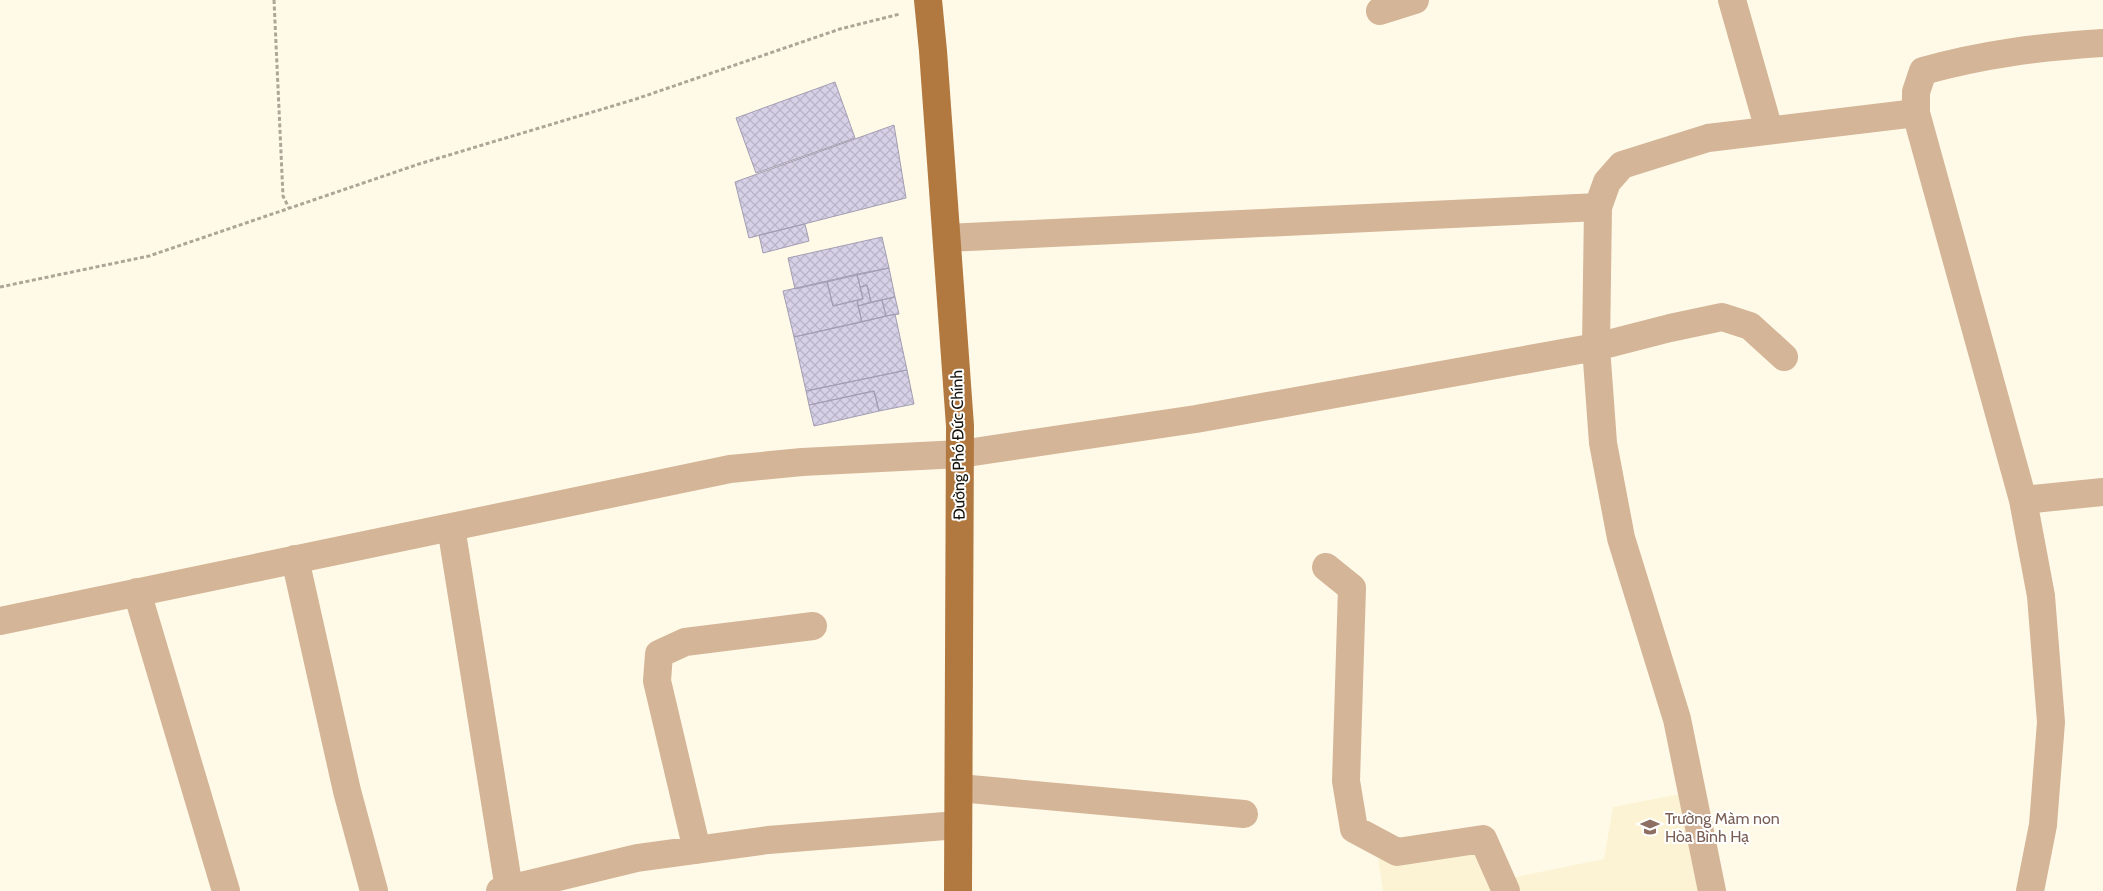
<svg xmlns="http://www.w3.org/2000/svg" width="2103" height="891" font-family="Cabin,sans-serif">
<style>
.built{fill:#fcf3d4}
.building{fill:url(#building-cross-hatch);stroke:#a29db2}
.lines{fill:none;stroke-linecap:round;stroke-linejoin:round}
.path{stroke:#aba798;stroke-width:3;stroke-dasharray:4 2.5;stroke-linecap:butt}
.minor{stroke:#d4b598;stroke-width:28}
.major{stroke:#b17940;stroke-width:28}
.labels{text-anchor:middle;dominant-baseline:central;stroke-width:4;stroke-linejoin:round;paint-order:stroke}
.street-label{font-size:16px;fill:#15130b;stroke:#fff}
.education-label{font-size:16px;fill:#785e54;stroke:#fff;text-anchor:start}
</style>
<defs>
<pattern id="building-cross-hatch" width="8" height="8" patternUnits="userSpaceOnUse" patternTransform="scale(1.25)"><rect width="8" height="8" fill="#d7d1e8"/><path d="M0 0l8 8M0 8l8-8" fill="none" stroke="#b8b3c6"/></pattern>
</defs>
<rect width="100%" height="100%" fill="#fffae7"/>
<path class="built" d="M1685 793 1702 891H1383L1378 859 1477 848 1491 882 1604 859 1613 807Z"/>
<path class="building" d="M835 82 855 138 756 173 736 118Z
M894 125 906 198 749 238 735 182Z
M805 224 809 241 763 253 759 235Z
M882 237 889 268 795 289 788 258Z
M889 268 895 297 871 302 867 285 860 287 857 274Z
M857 274 863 299 833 306 827 281Z
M827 281 833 306 857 300 862 322 794 337 783 291Z
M867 285 871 302 858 306 857 300 863 299 860 287Z
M895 297 899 314 886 316 882 300Z
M882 300 886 316 862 322 858 306Z
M895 314 907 370 806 391 794 337Z
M907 370 914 404 879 411 874 391 809 405 806 391Z
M874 391 879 411 814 426 809 405Z"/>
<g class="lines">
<path class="path" d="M274 0 283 196 289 208
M0 287 149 256 419 164 636 99 840 29 900 14"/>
<path class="minor" d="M1732 0 1769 130
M1380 11 1415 0
M947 238 1598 207
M2023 500 2103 492
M451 527 509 889
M295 559 347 791 374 891
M1326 567 1352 588 1346 781 1354 829 1397 852 1483 839 1506 891
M137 592 226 891
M0 621 730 469 802 462 960 454 1196 419 1596 347 1670 328 1722 317 1750 326 1784 357
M959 788 1244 814
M697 850 657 681 659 654 685 642 813 626
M500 891 637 858 768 840 958 825
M1712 891 1677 719 1621 538 1603 443 1596 347 1598 207 1607 182 1622 165 1708 138 1916 113
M2030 891 2043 825 2051 722 2041 596 2023 500 1916 113V92L1923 71C1984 54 2040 47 2103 43"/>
<path class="major" d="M928 0 933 51 960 426 958 891"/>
</g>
<defs>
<g id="school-bare" transform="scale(1.5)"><path d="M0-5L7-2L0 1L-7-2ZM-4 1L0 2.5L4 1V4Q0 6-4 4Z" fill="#8d6e63" stroke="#fff" stroke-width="2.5" paint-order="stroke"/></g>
</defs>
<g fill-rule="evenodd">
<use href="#school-bare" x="1650" y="827"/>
</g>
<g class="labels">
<g class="street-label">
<text transform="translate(958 445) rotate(-91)">Đường Phó Đức Chính</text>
</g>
<g class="education-label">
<text x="1665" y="818">Trường Màm non<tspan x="1665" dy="18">Hòa Bình Hạ</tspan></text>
</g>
</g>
</svg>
